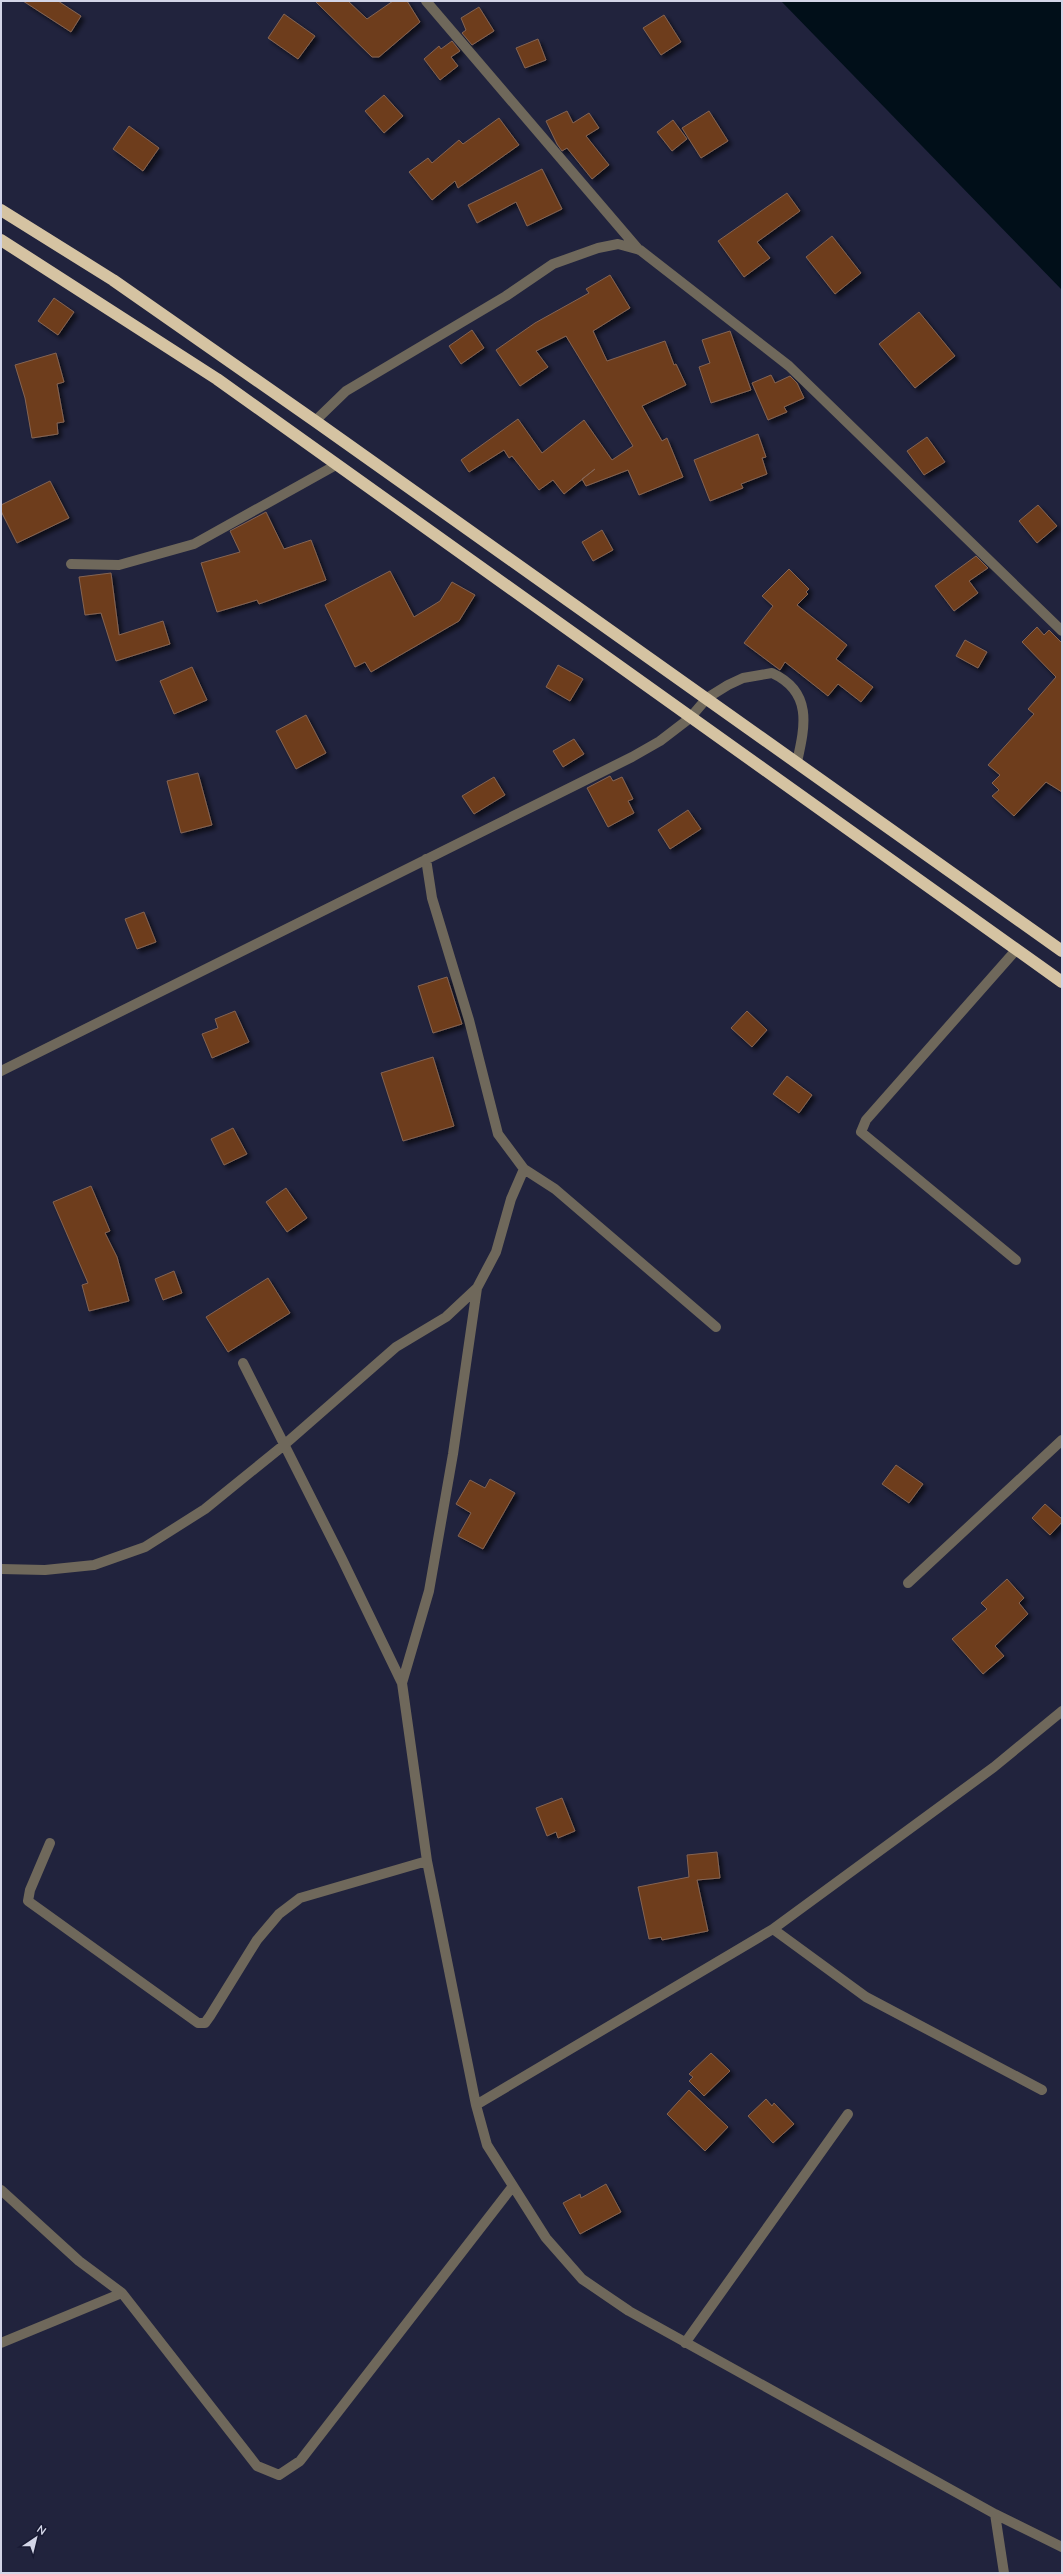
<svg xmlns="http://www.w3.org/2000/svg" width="1063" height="2574" font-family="'Nunito Sans',sans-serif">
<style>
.water{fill:#010f19}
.building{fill:#6e3c1b;stroke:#846453;filter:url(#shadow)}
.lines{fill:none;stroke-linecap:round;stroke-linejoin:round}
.minor{stroke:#6f685b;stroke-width:10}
.highway{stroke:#d5c3a2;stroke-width:12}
</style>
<defs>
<filter id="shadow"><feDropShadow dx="3.5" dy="3.5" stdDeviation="2" flood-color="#0009"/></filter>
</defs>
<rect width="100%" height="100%" fill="#21233d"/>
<path class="water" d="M781 1H1062V290Z"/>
<path class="building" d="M23 1H58L81 16 71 32Z
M315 1H348L367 19 393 1H407L420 22 379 57H372Z
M479 7 494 31 472 45 462 33 466 30 461 18Z
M284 14 315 36 298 59 268 38Z
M664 15 681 42 661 55 643 28Z
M538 39 546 60 525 68 516 48Z
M452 41 460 51 451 57 458 66 440 80 424 59 439 46 441 49Z
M384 95 403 116 384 133 365 111Z
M567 111 573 123 589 113 599 128 586 136 609 165 592 179 567 148 562 151 557 144 546 121Z
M709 111 728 141 701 158 682 128Z
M499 118 519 145 458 188 455 181 432 200 409 172 428 158 432 163 459 140 463 144Z
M673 120 687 139 672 151 657 132Z
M129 126 159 148 143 171 113 149Z
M542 169 562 209 527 226 516 202 477 223 468 205Z
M787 193 800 211 757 242 770 258 744 277 718 241Z
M832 236 861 273 835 294 806 257Z
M610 275 630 308 593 331 607 361 665 341 674 365 676 364 686 385 642 406 662 441 667 438 683 477 639 495 628 470 586 486 582 479 595 469 564 494 553 480 539 490 512 456 509 458 504 450 469 472 461 460 518 419 542 453 584 420 612 460 633 446 566 336 536 351 548 367 520 386 496 350 535 323 589 293 586 289Z
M54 298 74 312 58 335 38 321Z
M919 312 955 356 915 388 879 344Z
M472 330 484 348 461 364 449 346Z
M730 331 751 390 711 403 699 367 710 363 702 340Z
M56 353 64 382 57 384 64 422 57 423 58 434 32 438 25 398 15 365Z
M771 375 775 383 790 376 797 383 804 398 784 407 787 412 768 420 752 383Z
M758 434 766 457 762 458 767 474 741 484 743 488 710 501 694 460Z
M927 437 945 462 924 475 907 451Z
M50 481 69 518 17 543 1 511V505Z
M1038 505 1057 526 1037 543 1019 521Z
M266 512 284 549 311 540 326 580 259 604 257 600 217 612 201 563 240 552 230 531Z
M602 530 613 550 593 561 582 542Z
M976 556 988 568 969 581 978 593 954 611 935 586Z
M789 569 809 589 806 592 808 594 797 605 847 645 836 659 873 687 861 702 838 684 828 696 785 662 780 670 744 643 773 606 762 596Z
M390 571 414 617 440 601 452 582 475 595 459 621 371 672 365 662 355 667 325 605Z
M111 573 119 635 163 621 170 644 116 661 101 613 85 615 79 577Z
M1037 627 1044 635 1049 630 1062 643V792L1046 782 1014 816 992 796 999 790 992 783 1000 775 988 765 1034 714 1028 709 1056 677 1022 642Z
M965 640 987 652 978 668 956 656Z
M558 665 583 679 570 701 546 687Z
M192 667 207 700 174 714 160 681Z
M306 715 326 753 296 769 276 731Z
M574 739 584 754 563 767 553 751Z
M198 773 212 825 181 833 167 781Z
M610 776 613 781 622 777 633 799 628 801 634 813 608 827 587 788Z
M494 777 505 795 474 814 462 796Z
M688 810 701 829 670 849 658 830Z
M144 912 156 942 137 949 125 919Z
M447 977 462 1024 433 1033 418 986Z
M235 1011 249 1042 212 1058 202 1034 218 1028 215 1019Z
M747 1011 767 1030 752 1047 731 1028Z
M433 1057 454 1126 403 1141 381 1073Z
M787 1076 812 1095 799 1113 773 1094Z
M233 1128 247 1154 224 1165 211 1139Z
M91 1186 110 1231 105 1233 117 1257 129 1301 89 1311 82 1285 88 1283 53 1202Z
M286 1188 307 1218 287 1232 266 1202Z
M174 1271 182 1293 163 1300 155 1279Z
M268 1278 290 1313 228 1352 206 1317Z
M896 1465 923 1484 909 1503 882 1484Z
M490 1479 515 1493 483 1549 458 1536 471 1513 456 1504 470 1480 485 1488Z
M1045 1504 1062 1519V1522L1050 1535 1032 1518Z
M1007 1579 1024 1598 1019 1603 1028 1614 995 1646 1004 1656 983 1674 952 1639 987 1609 981 1603Z
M562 1798 575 1831 558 1838 556 1832 547 1836 536 1808Z
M717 1852 720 1878 697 1880 708 1931 662 1940 661 1937 649 1939 638 1887 689 1877 687 1855Z
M711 2053 730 2071 704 2096 689 2081 693 2077 689 2074Z
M689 2090 728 2127 705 2151 667 2114Z
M766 2099 772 2106 774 2103 794 2124 773 2143 748 2116Z
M606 2184 621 2212 580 2234 563 2203 580 2194 581 2198Z"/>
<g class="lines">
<path class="minor" d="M426 1 639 250
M315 421 346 391 506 296 553 264 598 248 618 244 640 250 789 366 1062 631
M71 564 119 565 194 544 336 465
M426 859 432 898 469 1020 498 1134 524 1169 555 1189 716 1327
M1016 950 866 1120 861 1132 1016 1260
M1 1071 632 757 660 741 690 718 707 698 728 685 743 678 772 673C813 692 805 726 797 762
M243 1363 342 1559 402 1683 427 1861 476 2105 487 2145 546 2238 582 2279 629 2311 995 2514 1004 2573
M1 1569 45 1570 94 1565 145 1547 205 1509 284 1445 396 1347 446 1317 477 1288 496 1252 511 1199 524 1169
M908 1583 1062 1440
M402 1683 429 1591 453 1454 477 1288
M50 1843 30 1890 28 1901 198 2023H205L210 2016 257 1940 279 1914 300 1898 427 1861
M773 1929 866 1997 1042 2090
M476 2105 773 1929 994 1767 1062 1711
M1 2190 79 2261 122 2293
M1 2343 122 2293 257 2466 279 2475 300 2461 513 2186
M685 2343 848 2114
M995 2514 1062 2547"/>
<path class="highway" d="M1 210 113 280 315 421 1062 951
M1 240 217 379 1062 982"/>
</g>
<rect width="1063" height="2574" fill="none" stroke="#d3d5e7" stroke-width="4"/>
<g transform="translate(36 2538) rotate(35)" stroke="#181a33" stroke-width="3" paint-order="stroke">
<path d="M0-3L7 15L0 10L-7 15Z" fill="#d3d5e7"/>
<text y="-6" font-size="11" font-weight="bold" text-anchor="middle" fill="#d3d5e7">N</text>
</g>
</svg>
